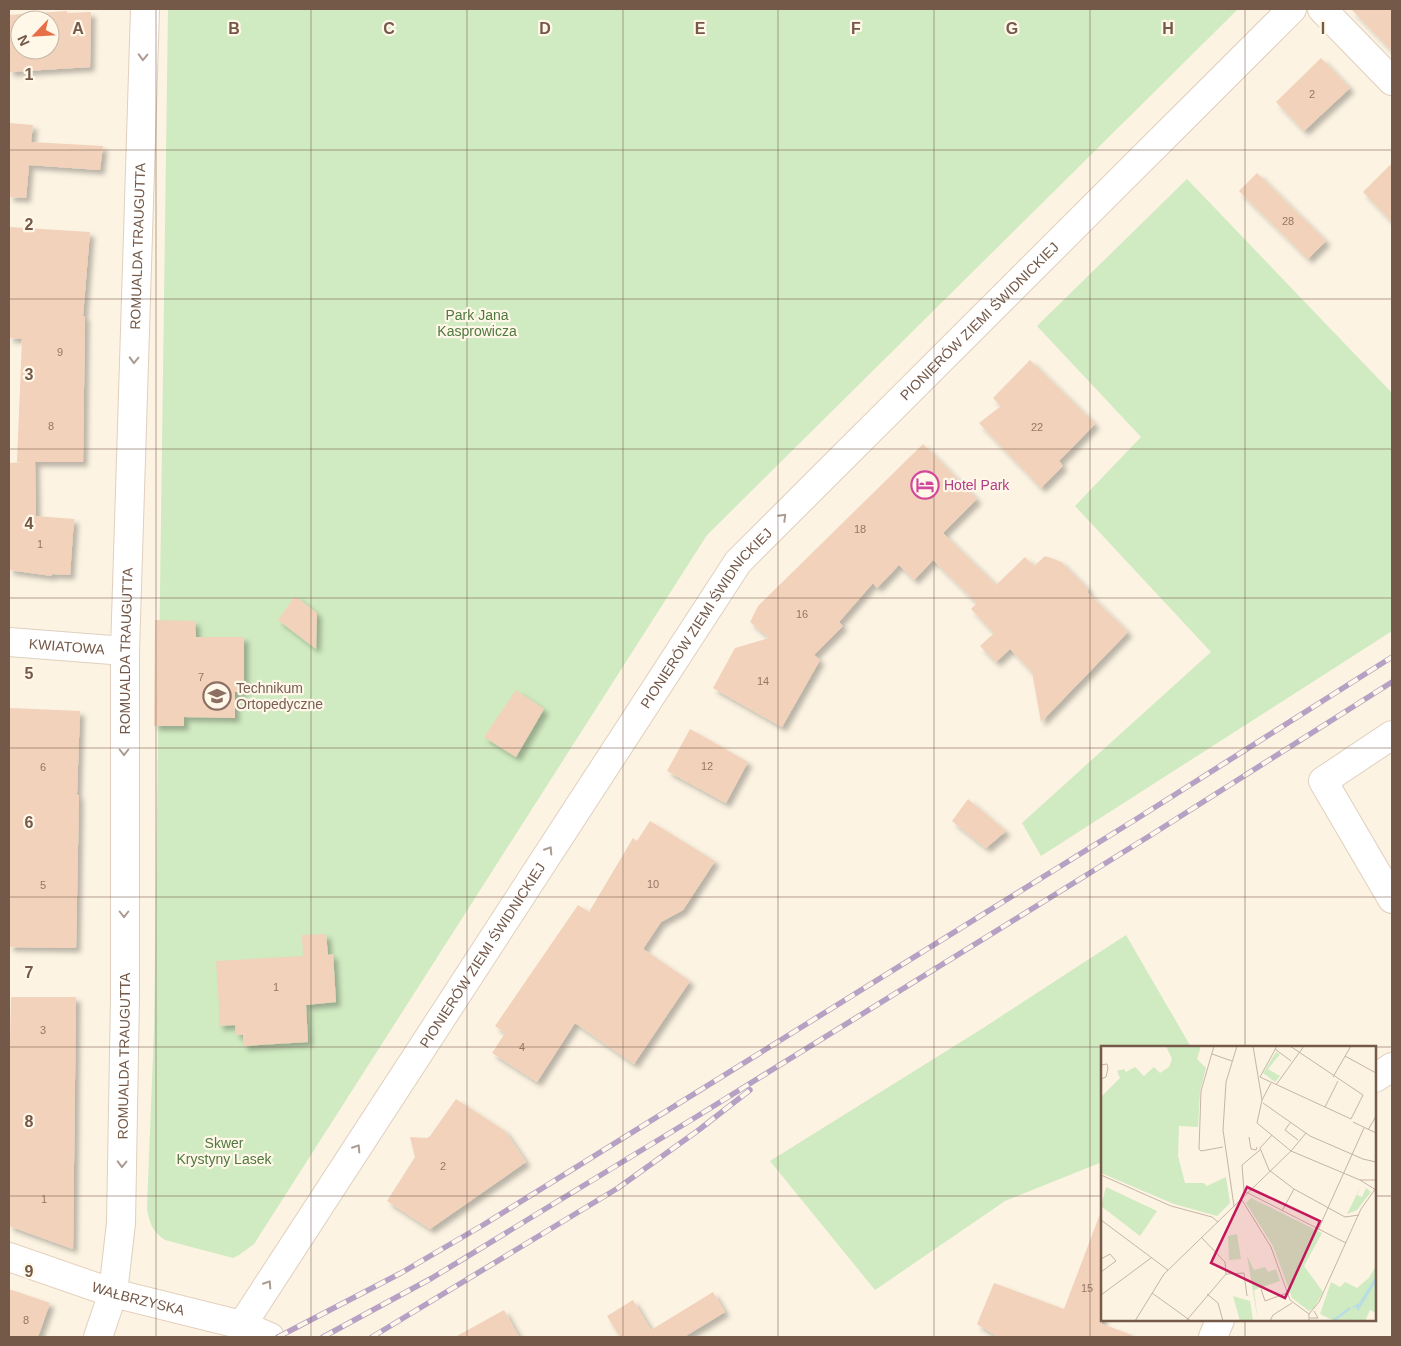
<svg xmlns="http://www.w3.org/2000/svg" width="1401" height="1346" font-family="Arial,sans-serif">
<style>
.green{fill:#d0eac1}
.building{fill:#f2d2ba;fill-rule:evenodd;filter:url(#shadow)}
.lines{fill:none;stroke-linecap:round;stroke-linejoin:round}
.street-casing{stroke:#e0cfbe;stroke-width:30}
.secondary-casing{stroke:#e5d1bc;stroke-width:30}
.street{stroke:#fff;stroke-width:28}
.secondary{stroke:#fff;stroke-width:28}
.rail-casing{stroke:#b6a1c5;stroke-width:5.5}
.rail{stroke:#fff7e8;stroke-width:4;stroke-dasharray:11;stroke-linecap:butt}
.oneway{stroke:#ac9b92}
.grid{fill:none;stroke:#745949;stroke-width:1;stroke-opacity:0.55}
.labels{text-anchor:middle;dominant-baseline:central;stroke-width:4.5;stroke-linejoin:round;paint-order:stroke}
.number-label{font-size:11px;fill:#947765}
.street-label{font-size:14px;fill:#745949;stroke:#fff7e8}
.park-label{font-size:14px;fill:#507941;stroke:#fff7e8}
.hotel-label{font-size:14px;fill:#b23c85;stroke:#fff7e8;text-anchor:start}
.education-label{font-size:14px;fill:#785e54;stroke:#fff7e8;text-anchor:start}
.inset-river{fill:none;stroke:#b7dde5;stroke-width:2.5}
.inset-road{fill:none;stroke:#c6b5a5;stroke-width:1}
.view{fill:#c2185b;fill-opacity:0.15;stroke:#c2185b;stroke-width:2.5}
.inset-edge{fill:none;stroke:#745949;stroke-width:2.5}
.grid-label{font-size:16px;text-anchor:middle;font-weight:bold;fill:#745949;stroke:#fff7e8;stroke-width:4.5;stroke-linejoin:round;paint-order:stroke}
</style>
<defs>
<filter id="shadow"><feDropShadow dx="4.5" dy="4.5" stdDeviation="2.5" flood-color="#0004"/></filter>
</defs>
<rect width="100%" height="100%" fill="#fcf3e2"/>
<path class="green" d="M168 9H1238L707 535 254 1244 239 1255 233 1258 165 1240C153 1232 149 1223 147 1208L154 1030Z
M1187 179 1392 393V631L1041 856 1022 823 1211 652 1075 506 1141 437 1037 326Z
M1126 935 1191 1047H1102V1162L1005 1201 875 1290 770 1161 980 1030Z"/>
<path class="building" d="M1351 9H1392V51Z
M67 11V13L91 12 90 67 9 72V15ZM20 20H50V50H20Z
M1321 58 1350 88 1304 131 1276 102Z
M9 123 33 125 31 142 103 146 100 170 29 165 26 198 9 197Z
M1392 163V222L1363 192Z
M1257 173 1326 241 1308 259 1239 191Z
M9 227 90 232 83 316H85L83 462H35L36 516 74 519 70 575 52 574V576L9 570V463L26 462H17L22 339 9 338Z
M1030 360 1095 424 1059 461 1063 466 1041 488 979 423 1001 406 993 398Z
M923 444 977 499 943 533 996 585 1025 557 1034 566 1045 556 1054 559 1061 562 1088 589V593L1128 632 1041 722 1032 672 1010 649 996 662 980 646 994 633 971 609 977 603 933 560 914 580 899 565 877 588 873 583 839 622 843 626 814 655 820 660 782 727 713 688 735 648 769 638 750 622 758 606Z
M295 596 317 613 316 649 278 620Z
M155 620 195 621 196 637H244V692H235V718L184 717V726H154Z
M516 690 544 709 516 757 484 737Z
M9 708 80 711 77 794 79 796 76 948 9 947Z
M690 729 748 762 726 803 667 771Z
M968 799 1006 831 986 848 952 821Z
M650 821 715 861 683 910 661 922 643 949 690 981 634 1064 575 1023 537 1082 492 1053 505 1033 495 1026 578 905 589 912 633 838 637 841Z
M326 934 328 955 333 954 336 1002 306 1005 308 1042 243 1046V1035H236L235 1025 219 1026V1004L216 961 303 956 302 935Z
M11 997H76L73 1249 9 1226V1091Z
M456 1099 505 1131 526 1162 430 1229 387 1201 415 1157 410 1137 427 1138 430 1136Z
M1100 1214H1102V1324L1132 1335V1337H998L977 1324 994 1283 1064 1309Z
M9 1289 50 1303 38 1337H9Z
M713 1292 725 1312 684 1337H620L607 1316 633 1300 651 1330Z
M504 1310 519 1337H455Z"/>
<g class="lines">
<g class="street-casing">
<g id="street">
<path d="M1322 9 1392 81"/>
<path id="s1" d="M9 642 125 651"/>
<path d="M1392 735 1323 781 1392 899"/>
<path d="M1375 1078 1392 1067"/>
<path id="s2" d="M242 1325 738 562 1292 9"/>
<path id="s3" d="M98 1337 113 1293 121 1223 125 997V651L145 9"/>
<path d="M1213 1337 1220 1320"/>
</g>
</g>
<g class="secondary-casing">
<g id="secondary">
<path id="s4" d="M9 1257 113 1293 242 1325 270 1337"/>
</g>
</g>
<use href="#street" class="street"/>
<use href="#secondary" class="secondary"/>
<g class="rail-casing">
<path id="rail" d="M278 1337 401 1273 483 1225 1138 818 1392 657
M323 1337 432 1278 696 1117 1151 835 1392 682
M372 1337 618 1188 700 1129 750 1090"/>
</g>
<use href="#rail" class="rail"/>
</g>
<defs><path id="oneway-chevron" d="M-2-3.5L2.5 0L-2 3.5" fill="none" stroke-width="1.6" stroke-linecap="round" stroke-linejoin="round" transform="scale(1.25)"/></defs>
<g class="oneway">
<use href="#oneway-chevron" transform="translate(143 57) rotate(92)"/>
<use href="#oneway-chevron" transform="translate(134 360) rotate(92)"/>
<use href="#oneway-chevron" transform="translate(783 517) rotate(-45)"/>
<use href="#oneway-chevron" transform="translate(124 752) rotate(90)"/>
<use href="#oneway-chevron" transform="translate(549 850) rotate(-57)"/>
<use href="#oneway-chevron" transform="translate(124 914) rotate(90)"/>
<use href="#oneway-chevron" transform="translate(357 1148) rotate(-57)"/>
<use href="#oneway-chevron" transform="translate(122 1164) rotate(91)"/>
<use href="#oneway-chevron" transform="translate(268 1284) rotate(-57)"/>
</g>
<path class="grid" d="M156 9V1337M311 9V1337M467 9V1337M623 9V1337M778 9V1337M934 9V1337M1090 9V1337M1245 9V1047M9 150H1392M9 299H1392M9 449H1392M9 598H1392M9 748H1392M9 897H1392M9 1047H1392M9 1196H1102M1375 1196H1392M1245 1320V1337"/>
<defs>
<g id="hotel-ring" transform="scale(1.4375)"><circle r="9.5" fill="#fff7e8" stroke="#d1479c" stroke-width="1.5"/><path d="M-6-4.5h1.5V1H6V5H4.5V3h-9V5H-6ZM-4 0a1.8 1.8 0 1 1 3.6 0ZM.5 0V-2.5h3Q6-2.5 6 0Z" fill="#d1479c"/></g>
<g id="school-ring" transform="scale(1.4375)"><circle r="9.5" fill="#fff7e8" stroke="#8d6e63" stroke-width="1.5"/><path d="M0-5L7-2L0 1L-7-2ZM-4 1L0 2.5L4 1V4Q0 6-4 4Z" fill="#8d6e63"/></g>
</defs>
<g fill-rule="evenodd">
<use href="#hotel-ring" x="925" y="485"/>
<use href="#school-ring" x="217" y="696"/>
</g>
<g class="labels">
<g class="number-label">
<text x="1312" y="94">2</text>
<text x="1288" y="221">28</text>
<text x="60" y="352">9</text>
<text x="51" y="426">8</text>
<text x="1037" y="427">22</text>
<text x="860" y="529">18</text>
<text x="40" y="544">1</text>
<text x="802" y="614">16</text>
<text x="201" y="677">7</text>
<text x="763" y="681">14</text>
<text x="707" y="766">12</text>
<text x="43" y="767">6</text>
<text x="653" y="884">10</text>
<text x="43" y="885">5</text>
<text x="276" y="987">1</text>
<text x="43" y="1030">3</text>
<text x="522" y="1047">4</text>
<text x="443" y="1166">2</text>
<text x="44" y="1199">1</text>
<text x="1087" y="1288">15</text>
<text x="26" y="1320">8</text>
</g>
<g class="street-label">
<text stroke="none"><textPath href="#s3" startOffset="1094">ROMUALDA TRAUGUTTA</textPath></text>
<text stroke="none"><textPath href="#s2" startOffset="1251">PIONIERÓW ZIEMI ŚWIDNICKIEJ</textPath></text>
<text stroke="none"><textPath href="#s2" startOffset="846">PIONIERÓW ZIEMI ŚWIDNICKIEJ</textPath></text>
<text stroke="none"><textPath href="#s1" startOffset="58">KWIATOWA</textPath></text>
<text stroke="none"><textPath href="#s3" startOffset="689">ROMUALDA TRAUGUTTA</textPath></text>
<text stroke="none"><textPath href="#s2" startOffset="441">PIONIERÓW ZIEMI ŚWIDNICKIEJ</textPath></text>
<text stroke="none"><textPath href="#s3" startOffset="284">ROMUALDA TRAUGUTTA</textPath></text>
<text stroke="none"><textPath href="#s4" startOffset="136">WAŁBRZYSKA</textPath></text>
</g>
<g class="park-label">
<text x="477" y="315">Park Jana<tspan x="477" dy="16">Kasprowicza</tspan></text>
<text x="224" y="1143">Skwer<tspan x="224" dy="16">Krystyny Lasek</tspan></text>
</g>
<g class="hotel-label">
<text x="944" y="485">Hotel Park</text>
</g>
<g class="education-label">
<text x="236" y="688">Technikum<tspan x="236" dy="16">Ortopedyczne</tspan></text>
</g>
</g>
<g transform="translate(1101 1046)">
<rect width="275" height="275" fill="#fcf3e2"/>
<path d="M65 0H100L96 13 105 22 99 45 97 81 78 80 77 110 84 137H103L106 140 125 131 129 157 116 170 73 158 0 127V51L19 32 16 25 23 23 25 26 34 21 43 30 53 21 59 27 68 21 71 13ZM175 6 179 8 167 23 179 30 174 36 162 27ZM260 140 256 149 261 151 265 142 270 146 256 164 246 168ZM5 141 56 165 39 190 0 160ZM150 152 221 187 203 220 222 246 213 262 208 265 191 252 172 200 145 157ZM136 188 140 213 128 214 127 190ZM146 210 153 224 164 221 167 226 175 223 179 235 153 244 157 275ZM275 220V267L269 264 264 275H233L219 268 230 236 239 241 244 236 256 242 268 232ZM132 250 149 255 152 275H139Z" fill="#d0eac1"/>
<path d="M275 230V236L257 265 255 261 249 262 258 257Z" fill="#b7dde5"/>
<path class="inset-river" d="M232 275 249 262"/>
<path class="inset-road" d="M113 0 100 45 98 103 100 105 122 101M152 0 161 54 156 77 190 105 205 87M174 3 190 15M111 8 131 15M244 10 275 27M0 19 6 18 7 22 5 31 0 33M159 31 250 73 262 49 189 0M159 31 176 0M232 31 250 0M175 39 203 0M161 54 170 37M162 57 209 90 262 113 275 116M224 61 237 35M252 76 275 87M189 77 184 84 197 94M267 84 275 70M171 89 159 102 168 124 193 143 244 171 258 169M148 91 150 103 155 104 156 101M159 104 141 119 143 145 245 197M0 129 70 160 111 171 117 176M259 134 275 144M141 154 170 201 189 254 208 268M133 160 122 84 125 36 136 0M181 165 193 143M0 174 67 224M217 184 263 82M0 213 9 208 15 215 0 226M125 228 143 227 146 250M160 243 164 255 186 247M51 247 90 275M106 248 117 257 122 275M0 249 50 212M209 272H217L213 265M34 275 63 228 190 105 259 134H275M85 275 125 228 124 216 101 192M169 275 172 269 191 257M208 275V268L218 256 260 163 275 142"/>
<path class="view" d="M146 141 219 175 184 252 110 217Z"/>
<rect width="275" height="275" class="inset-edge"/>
</g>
<g class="grid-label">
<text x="78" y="34">A</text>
<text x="234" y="34">B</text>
<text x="389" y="34">C</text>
<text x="545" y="34">D</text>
<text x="700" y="34">E</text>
<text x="856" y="34">F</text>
<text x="1012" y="34">G</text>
<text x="1168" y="34">H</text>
<text x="1323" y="34">I</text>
<text x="29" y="80">1</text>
<text x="29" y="230">2</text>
<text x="29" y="380">3</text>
<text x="29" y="529">4</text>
<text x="29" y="679">5</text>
<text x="29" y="828">6</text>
<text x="29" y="978">7</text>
<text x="29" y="1127">8</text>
<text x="29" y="1277">9</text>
</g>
<rect width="1401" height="1346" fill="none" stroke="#745949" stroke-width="20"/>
<g transform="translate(35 35) rotate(245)"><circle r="24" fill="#fff7e8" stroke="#c7b8a8"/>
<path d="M0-4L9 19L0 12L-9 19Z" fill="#e76f47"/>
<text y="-8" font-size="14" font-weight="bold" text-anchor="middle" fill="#745949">N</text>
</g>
</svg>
